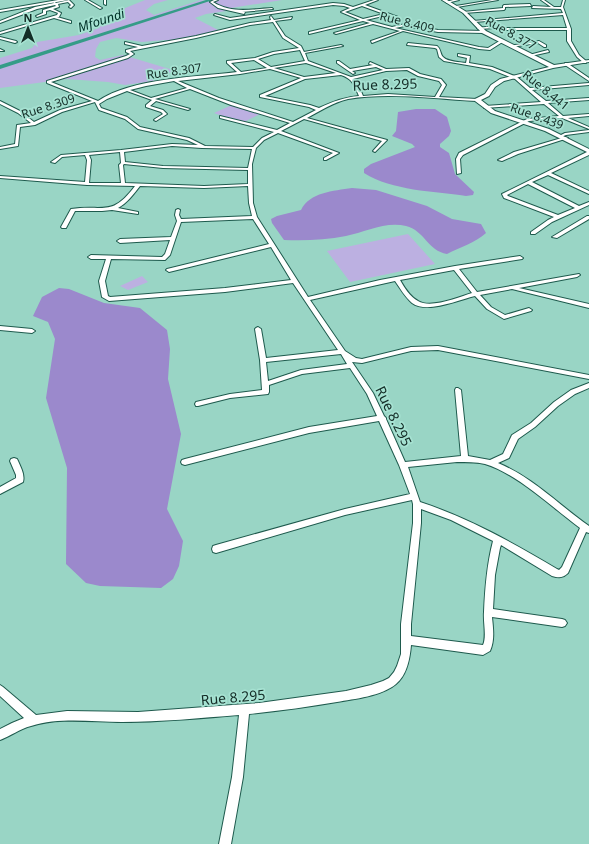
<svg xmlns="http://www.w3.org/2000/svg" width="589" height="844" font-family="'Noto Sans',sans-serif">
<style>
.green{fill:#bcb0e1}
.forest{fill:#9b89cc}
.lines{fill:none;stroke-linecap:round;stroke-linejoin:round}
.stream{stroke:#359c87;stroke-width:1}
.river{fill:#359c87;fill-rule:evenodd}
.street-casing{stroke:#1e5a4d;stroke-width:2}
.secondary-casing{stroke:#1e5a4d;stroke-width:2}
.highway-casing{stroke:#1e5a4d;stroke-width:2}
.street{fill:#fff;fill-rule:evenodd}
.secondary{fill:#fff;fill-rule:evenodd}
.highway{fill:#fff;fill-rule:evenodd}
.labels{text-anchor:middle;dominant-baseline:central;stroke-width:3.5;stroke-linejoin:round;paint-order:stroke}
.far-street-label{font-size:12px;fill:#142d27;stroke:#a6e2d2}
.far-water-label{font-size:13px;font-style:italic;fill:#013128;stroke:#a6e2d2}
.street-label{font-size:14px;fill:#142d27;stroke:#a6e2d2}
</style>
<rect width="100%" height="100%" fill="#99d5c5"/>
<path class="green" d="M145 0H168L154 4 146 10 154 15 201 0 211 2 219 0H282L231 8 233 10 206 14 195 18 218 30 181 42 165 40 142 42 116 38 100 42 96 49 95 57 100 60 123 55 173 70 172 72 160 76 153 81 125 85 108 82 67 79 0 88V58L32 48 37 42 79 35 99 28 108 15Z
M232 105 260 114 242 123 214 113Z
M408 234 435 264 350 282 327 251Z
M142 276 148 282 128 290 120 286Z"/>
<path class="forest" d="M416 109H435L447 117 451 131 449 136 440 144V147L449 153 455 174 474 192 473 195 466 196C433 191 393 191 364 173V169L371 164 415 147 412 144 392 136 396 131 398 112Z
M352 188 376 190 427 206 452 219 481 224 486 233C475 243 460 247 447 254 428 251 424 230 406 226 386 221 365 232 346 236 326 240 304 241 284 240L272 223 271 219 277 216 301 210C310 192 333 191 352 188Z
M59 288 69 289 104 303 140 308 167 330 170 349 168 379 181 434 167 509 183 541 179 566 173 579 161 588 100 586 86 583 66 564 67 468 46 398 55 339 48 322 33 316 42 297Z"/>
<g class="lines">
<path class="stream" d="M549 125 559 128 549 127Z"/>
<path class="river" d="M206 0H213L0 69V65Z"/>
<g class="street-casing">
<path id="street" d="M69 0 74 5 71 8 69 7 71 5 68 2 58 4 59 7 53 9 61 13 59 17H57L71 21V23L54 18 0 34V32L57 15 58 13 50 10 46 11V14L37 17 36 16 43 13V10L56 6 55 5 37 9 0 23V21L35 7 54 3 53 1 56 3Z
M85 0H88L102 8 100 9Z
M104 0H106V5L104 4Z
M214 0H218L213 2C232 14 251 9 272 8L273 9 242 12H245L244 14 218 8 210 2Z
M374 0H378L365 5 398 17 397 18 387 15 366 20 392 27 405 24 438 30 485 31 484 33 438 32 405 26 395 28 479 47 488 48 501 40 504 41 490 50 479 49 403 31 372 43 371 41 400 31 373 24 336 34 334 33 370 23 363 21 309 34V32L360 20 341 12 350 8 344 6 333 5 230 20 214 15 215 14 230 18 333 3 344 4 353 7ZM362 6 384 14 363 19 345 12Z
M453 0H459L447 3 446 2Z
M492 0H498L457 7 456 6Z
M541 0H544L554 7H561L563 0H565L563 7 571 29V41L579 55 586 61V63H584L577 57 567 41V30H501L495 28 479 29 477 28 495 26 501 28H567L563 15 474 22 473 21 563 13 561 9 532 8 533 6 551 7Z
M530 4 531 6 505 7V9L504 10 464 13 463 12 503 8V6L504 5Z
M271 16 274 20 292 17 291 19 275 21 285 36 301 46 304 52 341 45 343 46 305 53 308 61 351 77 383 70 376 67 352 71 355 73 353 74 337 63V61H339L350 69 373 65 369 64 370 62 386 69 409 68 420 74 441 79 446 85 439 97 477 99 479 100 477 101C437 99 388 92 348 99 334 102 320 111 307 118L387 140 375 152 373 151 382 141 304 119 281 131 339 153 326 160H324V158L333 153 278 133 264 140 256 148 252 164 253 203 257 217 308 297 380 280 455 266 520 256 523 258 522 259 459 269 477 292 579 274 580 275 577 277 519 288 589 304V308L512 289 480 295 491 307 505 315 529 308 532 310 531 311 504 319 487 309 475 296C458 300 427 314 412 303 405 297 400 288 395 281L310 300 345 351 356 358 362 359 411 347 438 346 589 375V379L438 350 411 351 362 363 352 362 373 393 384 416 386 418V419L405 462 461 456 455 390 456 388H458L461 390 468 456 490 460 503 454 512 435 531 423 554 402 571 390 589 383V388L575 394 558 406 535 427 518 439 509 458 498 463C532 477 559 505 589 526V533L586 532 568 573C563 578 559 578 552 576L501 545 500 548 495 575 493 609 562 619 565 620 567 623 565 626 562 627 492 617C493 628 495 640 490 651L483 655 411 645C410 658 407 675 396 684 382 696 354 699 337 702 308 707 278 711 249 714L243 777 231 844H219L232 777 239 715C200 718 161 722 122 722 92 722 60 717 31 726 19 729 11 736 0 740V729L12 723 24 718 0 696V685L3 687 36 715 67 711 138 712 259 703 346 691 371 685 383 681 389 678 394 672 397 666 401 654V624L413 523V504L412 500 345 515 216 553 213 552 212 549 213 546 216 545 345 509 410 494 399 465 379 421 309 433 185 465 182 464 181 462 182 460 185 459 309 427 377 416 367 394 350 368 302 374 269 385V392L268 394 230 398 198 406H196L195 404 196 402 230 394 262 390 260 360 255 329 256 328 258 327 261 329 266 358 338 350 293 283 225 292 109 301 102 297 99 281 106 259H91L88 257 91 255 162 257 165 254 170 240 120 243 117 241 120 239 171 237 177 221 175 215 176 210 178 209 180 210 179 215 181 219 252 216 249 203 248 186 204 188 140 186C133 195 127 203 118 208L138 212V214L112 210 102 211H75L66 228H62L61 227 71 209C104 204 111 218 135 186L87 185 0 178V176L85 182 87 160 85 155 62 157 55 163 51 162 61 155 121 150 172 144 198 145 187 140 138 129 125 119 99 110 95 102 62 112 35 125 20 127 18 146 0 149V147L15 144 17 125 31 123 18 113 0 104V101L20 111 34 122 60 110 92 101 47 83V81L126 56 130 54 126 52V50L138 47 125 44V42L142 46 196 36 250 23 271 20 270 17ZM273 22 283 38 299 48 273 52 255 58 227 61V63L237 72C197 77 132 78 98 101L51 82 128 58 134 54 130 51 196 38 250 25ZM300 50 305 61 271 67 258 59 274 54ZM254 60 267 68 241 72 231 63ZM306 63 336 73 304 77 274 68ZM270 69 301 78 260 95V97L309 107 316 110 293 122 219 98 178 81 240 74ZM407 70 418 76 439 81 442 85 435 97 388 94 363 96 357 82 353 79 386 71ZM341 75C353 79 354 85 359 96 344 97 332 102 319 108L310 105 265 96 305 79ZM174 81 187 88 151 98 130 90 146 86ZM190 89 231 105 290 123 277 130 220 116V118L274 132 262 138 253 147 205 146 189 138 140 127 127 117 101 108 99 104 107 99 127 91 152 100 146 105V107L161 112 163 114 155 119 154 120 156 121 167 114 163 110 150 106 156 101 188 110 190 109 155 99ZM172 146 202 148 252 149 248 168 163 166 125 162 124 152ZM120 152 121 163 119 165 121 183H89L91 160 89 155ZM124 164 163 168 248 170V184L204 186 125 183 123 165ZM253 219 269 244 167 269 166 270 169 272 271 247 291 280 225 288 110 297 108 296 105 281 111 259 165 260 170 255 181 222ZM454 270 472 293C459 297 431 309 418 301 410 297 404 287 400 280ZM341 354 347 364 301 370 268 381 266 362ZM457 462C466 462 476 462 485 464 516 473 553 508 580 528L562 567 559 570 557 569C513 543 469 518 420 502L408 467ZM421 509 451 520 493 541C487 564 485 588 484 612 483 622 487 636 483 645L411 636V624L421 523Z
M0 37 16 41 17 42 15 43 0 39Z
M539 41 546 45V47H544L538 43 511 47 509 46Z
M408 43 437 46C441 49 440 54 443 57 448 62 460 62 466 63L467 58 458 56V54L470 56 469 63 492 67 517 77 530 88 589 83V85L532 90 546 101 589 98V100L548 103 563 116 589 114V116L568 118 589 127V129L562 118 529 121 463 155 460 159 461 173 457 174 456 159 459 153 527 119 559 116 544 104 484 108V106H485L541 102 515 79 490 69 444 61 439 57 437 49 435 48 407 45Z
M0 49 4 51H0Z
M548 50 549 52 531 56 529 55Z
M565 63H567L589 78V81L565 65Z
M589 130V132L566 135 561 137 559 136 565 133Z
M565 137 568 138 518 154 502 161 498 160 514 152Z
M587 152H589V155L551 173 589 191V194L548 175 532 182 579 206 589 202V205L552 222 535 234H531V232L548 220 554 217 504 198 502 194ZM528 184 575 208 558 215 508 196 507 195Z
M587 216H589V219L557 238 552 237Z
M0 326 32 329 35 331 32 333 0 330Z
M14 458 17 459 18 461C21 468 25 475 23 482L0 494V487L16 478V475L10 461 11 459Z"/>
</g>
<g class="secondary-casing">
<path id="secondary" d="M442 0H447L465 11 486 31 554 65 589 60V62L553 68 504 81 495 87 489 96 481 100 495 111 549 129 589 149V153L545 131 491 113 475 101V99L485 94 491 85 500 79 549 67 482 33 463 13Z"/>
</g>
<g class="highway-casing">
<path id="highway" d="M58 0H68L0 12V10Z"/>
</g>
<use href="#street" class="street"/>
<use href="#secondary" class="secondary"/>
<use href="#highway" class="highway"/>
</g>
<g class="labels">
<g class="far-street-label">
<text transform="translate(407 22) rotate(14)">Rue 8.409</text>
<text transform="translate(511 33) rotate(29)">Rue 8.377</text>
<text transform="translate(174 71) rotate(-8)">Rue 8.307</text>
<text transform="translate(546 90) rotate(39)">Rue 8.441</text>
<text transform="translate(48 106) rotate(-18)">Rue 8.309</text>
<text transform="translate(537 116) rotate(20)">Rue 8.439</text>
</g>
<g class="far-water-label">
<text transform="translate(101 20) rotate(-18)">Mfoundi</text>
</g>
<g class="street-label">
<text transform="translate(385 84) rotate(-2)">Rue 8.295</text>
<text transform="translate(394 416) rotate(64)">Rue 8.295</text>
<text transform="translate(233 697) rotate(-5)">Rue 8.295</text>
</g>
</g>
<g transform="translate(28 28)" stroke="#a6e2d2" stroke-width="3" paint-order="stroke">
<path d="M0-3L7 15L0 10L-7 15Z" fill="#142d27"/>
<text y="-6" font-size="11" font-weight="bold" text-anchor="middle" fill="#142d27">N</text>
</g>
</svg>
